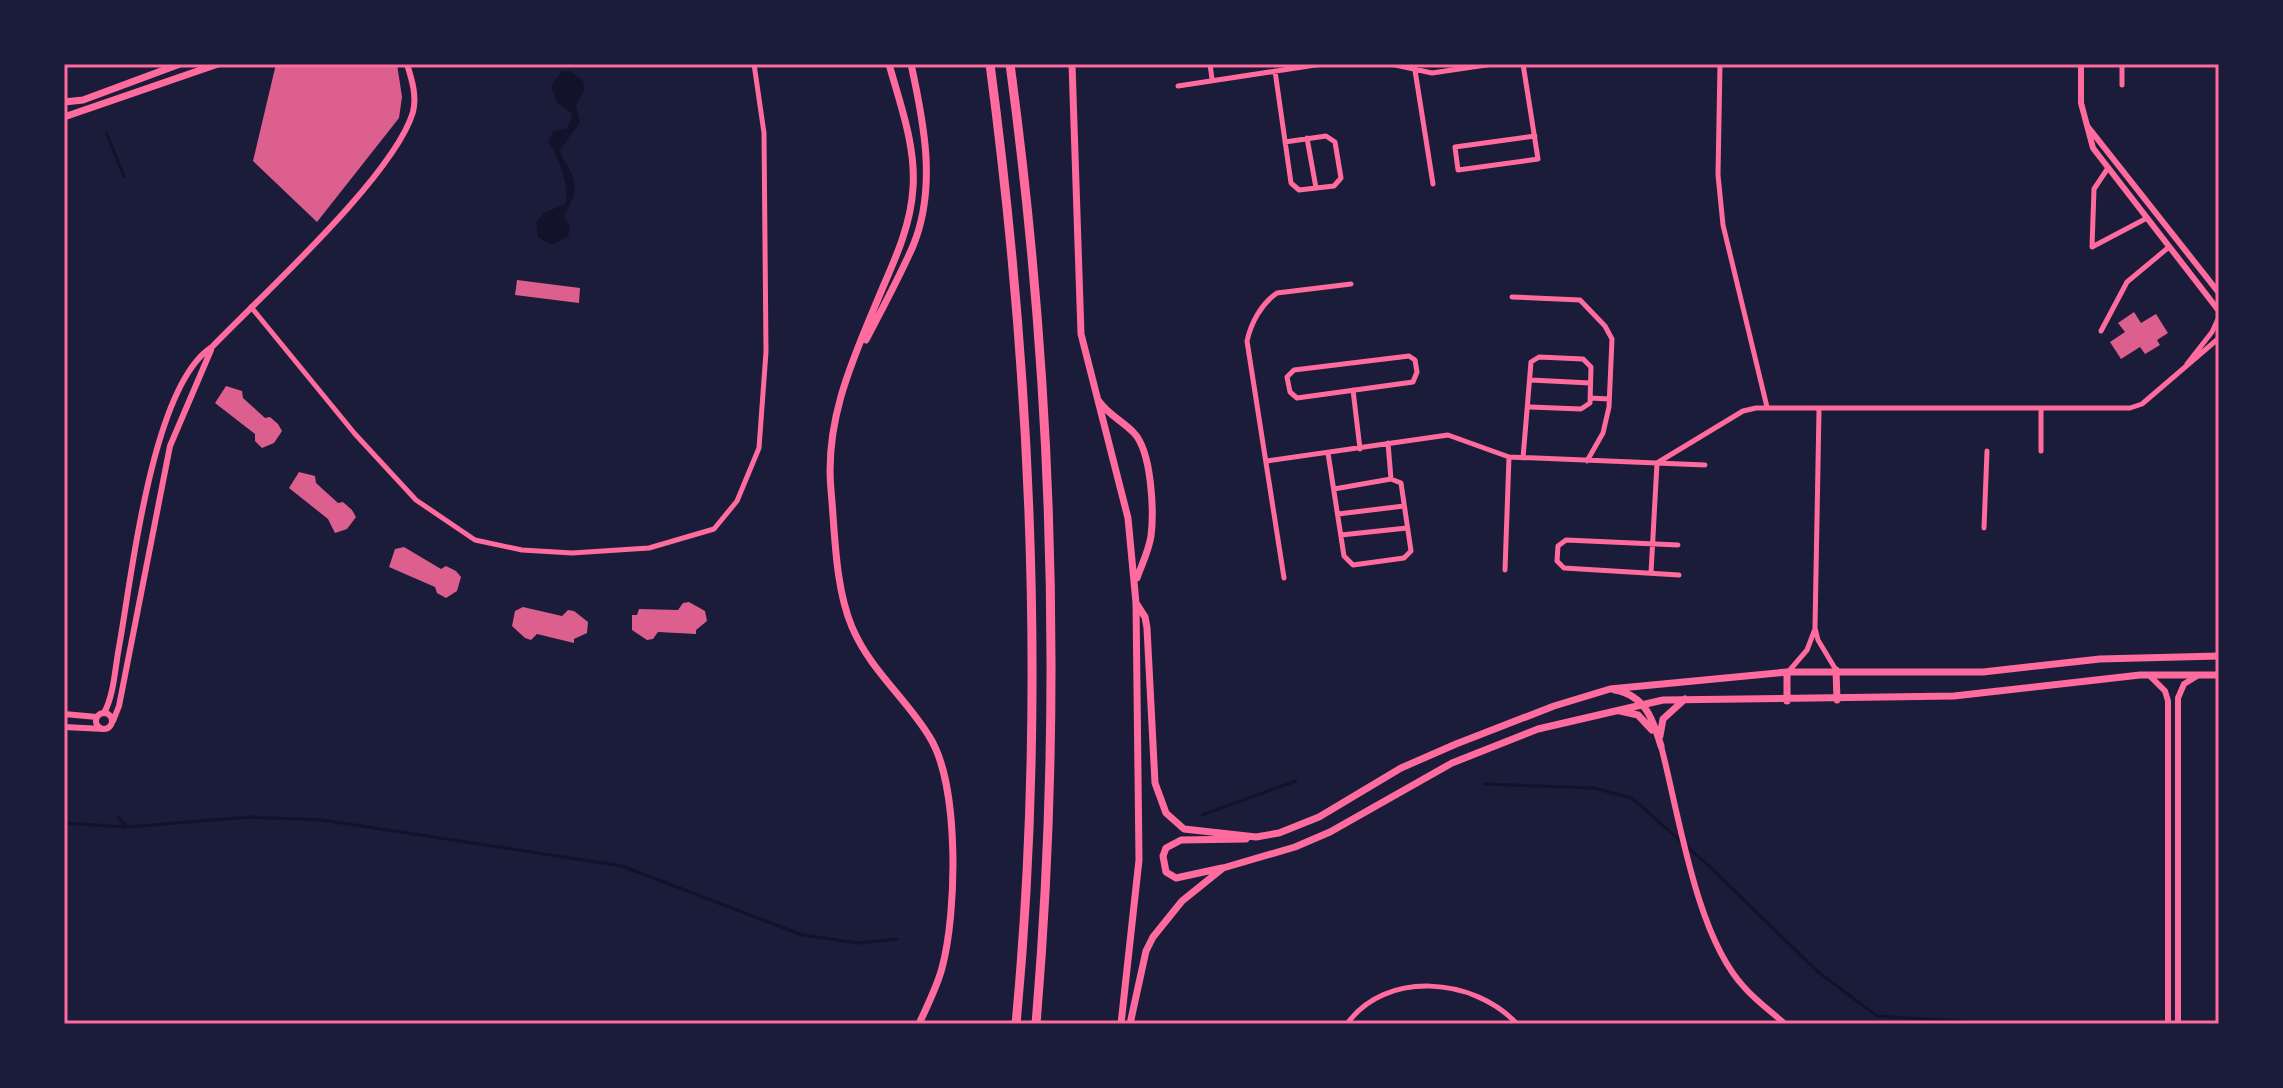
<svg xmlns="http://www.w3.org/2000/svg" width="2283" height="1088" font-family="Arial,sans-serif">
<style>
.water{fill:#12122b}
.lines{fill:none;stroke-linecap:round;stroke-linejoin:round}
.stream{stroke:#12122b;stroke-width:3}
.building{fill:#dd5f8e}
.minor{stroke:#ff6b9d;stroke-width:5}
.tertiary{stroke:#ff6b9d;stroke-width:6}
.secondary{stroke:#ff6b9d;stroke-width:7}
.primary{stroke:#ff6b9d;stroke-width:7}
.motorway{stroke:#ff6b9d;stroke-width:9}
.neatline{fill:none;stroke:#ff6b9d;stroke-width:3}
</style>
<rect width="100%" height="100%" fill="#1b1b3a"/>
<path class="water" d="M570 71 583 81 585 89 576 105 580 122 560 150C562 159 565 161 569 168 580 189 573 198 564 216L570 228 568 236 552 245 538 237 536 223 544 213 565 204C571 190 558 154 548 142L553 131 567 128 573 114 557 102 551 86 561 72Z"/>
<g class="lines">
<path class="stream" d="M107 134 124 177
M1484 784 1594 788 1632 798 1710 867 1817 971 1877 1016 2007 1024
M1202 815 1296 781
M119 818 127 827
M64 823 127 827 250 817 322 820 622 866 802 935 859 943 897 939"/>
</g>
<path class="building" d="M276 64H397L402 97 399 118 317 222 253 161Z
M517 280 580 288 579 303 515 295Z
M2134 312 2141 323 2156 314 2168 333 2157 340 2160 345 2145 354 2140 347 2121 359 2110 342 2125 332 2118 323Z
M226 386 242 391 243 398 265 418 270 417 278 424 282 431 274 443 262 448 255 441V434L215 403Z
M299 472 315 476 316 483 338 503 343 502 352 510 356 517 347 529 335 533 328 519 289 488Z
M404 547 441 569 446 566 456 571 461 577 457 591 446 598 437 593 435 587 389 567 395 549Z
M689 602 705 611 707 621 696 630V634L658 632 653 639 647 640 632 630V615H637L639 609 678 610 683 603Z
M523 607 562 616 568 610 574 611 588 622 587 633 574 639V643L537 634 531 640 525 638 512 626 515 611Z"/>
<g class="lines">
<path class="minor" d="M1210 64 1212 79
M1391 64 1432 73 1493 64
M1414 64 1433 184
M1523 64 1538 159 1458 170 1455 147 1535 136
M1720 64 1718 175 1723 225 1767 407
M1275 71 1291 183 1299 190 1334 186 1341 178 1335 142 1326 136 1285 142
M2122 85V64
M1178 86 1322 64
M1307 138 1316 188
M2108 168 2094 189 2092 247 2147 218
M1512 297 1580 300 1605 326 1612 339 1609 407 1603 433 1587 461
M251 307 355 434 416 500 475 540 522 550 572 553 649 548 714 529 737 501 759 448 766 352 764 133 754 64
M2101 331 2127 282 2169 247
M1409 356 1415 360 1417 372 1413 382 1297 398 1290 392 1287 377 1294 370Z
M2187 364 2212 332 2219 317
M1531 380 1590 383
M1353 390 1360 449
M1590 398 1609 399
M1819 410 1815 628 1818 640 1836 670
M2041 410V451
M1328 453 1344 556 1353 565 1404 558 1411 551 1401 483 1391 479 1388 443
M1523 458 1531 362 1539 357 1583 359 1591 367 1590 403 1581 409 1530 407
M1267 461 1448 435 1509 457 1705 465
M1657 463 1743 411 1756 408H2130L2142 404 2219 338
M1334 489 1391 479
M1338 514 1404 506
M1984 528 1987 451
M1341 535 1407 528
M1678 545 1566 540 1558 546 1557 561 1564 568 1679 575
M1505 570 1509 457
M1651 573 1657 463
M1284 578 1247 341C1251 323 1261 304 1277 293L1351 284
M1789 671 1807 650 1815 629
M1347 1024C1385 970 1474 977 1517 1024"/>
<path class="tertiary" d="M2081 64V103L2093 148 2219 311
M2088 127 2219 293
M2150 676 2165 691 2168 701V1024
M104 713C114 695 115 668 119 647 132 576 152 385 212 347 262 295 394 176 413 112 417 96 412 80 407 64
M96 721a8 8 0 1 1 16 0a8 8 0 1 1-16 0Z
M64 714 97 717
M113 721 119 706 170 446 211 350
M64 727 104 729
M1661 746C1679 814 1696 936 1744 987 1756 1001 1772 1012 1785 1024
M2178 1024V698L2184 684 2197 676"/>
<path class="secondary" d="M64 102 83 100 180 64
M64 117 218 64"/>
<path class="primary" d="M889 64C900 104 916 146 913 188 911 223 897 255 883 287 856 352 824 417 831 490 835 533 835 587 852 627 870 670 906 698 929 736 960 784 957 913 942 968 937 987 927 1006 919 1024
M1072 64 1081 334 1128 518 1136 603 1139 860 1121 1024
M866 340C882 309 899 278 913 246 937 188 924 123 911 64
M1098 400C1108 415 1123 421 1134 433 1152 452 1154 512 1151 536 1149 550 1142 564 1137 578
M1136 603 1145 617 1147 628 1155 783 1166 813 1184 829 1256 837 1279 833 1319 817 1401 768 1456 744 1554 706 1610 689 1787 672H1983L2100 659 2219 656
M1836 670 1837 700
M1615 690C1646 696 1653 720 1661 746
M1787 701V672
M1620 711 1638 715 1652 730
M1660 736 1663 719 1685 699
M1222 868 1176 878 1166 872 1163 856 1166 848 1181 840 1246 839
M1130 1024 1146 951 1153 937 1182 901 1223 868 1295 847 1330 832 1452 763 1538 729 1663 700 1954 696 2140 675H2219"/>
<path class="motorway" d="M990 64C1032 381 1046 706 1016 1024
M1010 64C1053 382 1063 704 1036 1024"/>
</g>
<rect width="2283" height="1088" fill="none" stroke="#1b1b3a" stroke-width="132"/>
<rect x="66" y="66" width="2151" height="956" class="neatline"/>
</svg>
